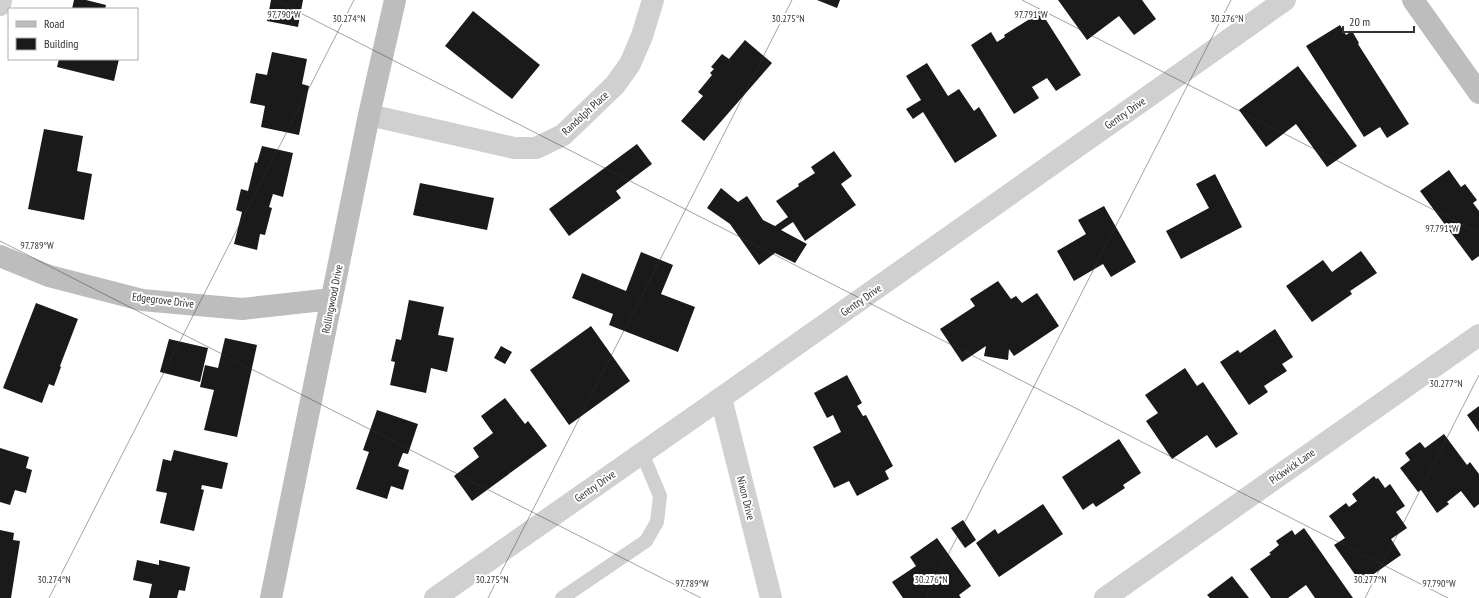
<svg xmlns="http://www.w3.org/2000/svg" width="1479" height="598" font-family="'PT Sans Narrow',sans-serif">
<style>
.building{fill:#1a1a1a}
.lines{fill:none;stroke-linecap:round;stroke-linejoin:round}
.lane{stroke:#d0d0d0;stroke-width:14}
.street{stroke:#d0d0d0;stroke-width:22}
.secondary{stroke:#bdbdbd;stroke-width:22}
.ticks{fill:none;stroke:#333;stroke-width:1;stroke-opacity:0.45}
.labels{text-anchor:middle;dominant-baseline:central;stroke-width:4;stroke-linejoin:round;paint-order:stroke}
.street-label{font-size:11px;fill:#333;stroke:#fff}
.ticks-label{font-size:10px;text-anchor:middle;fill:#333;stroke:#fff;stroke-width:4;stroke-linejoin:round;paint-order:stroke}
</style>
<rect width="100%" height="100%" fill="#fff"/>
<path class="building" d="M74 0H86L106 5 105 9H72Z
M271 0H303L298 27 267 21Z
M817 0H840L837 8Z
M1058 0H1142L1156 19 1134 35 1119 16 1087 40Z
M473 11 540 65 512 99 445 46Z
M1041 12 1081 75 1056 91 1047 78 1032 87 1039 98 1014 114 971 45 991 32 997 42 1005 37 1004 35Z
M1340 25 1346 35 1352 31 1359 43 1358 44 1409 124 1387 138 1380 127 1364 137 1306 46Z
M745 40 772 63 704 141 681 121 703 96 698 92 712 75 710 73 714 69 711 67 722 54 729 59Z
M272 52 307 59 302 84 309 86 299 135 261 127 265 106 250 103 256 73 267 75Z
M59 59H119L114 81 57 67Z
M927 63 948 96 959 89 974 111 979 107 997 136 955 163 923 112 913 119 906 109 921 100 906 76Z
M1298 66 1357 146 1327 167 1296 124 1266 147 1239 110Z
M44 129 83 136 77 171 92 174 84 220 28 209Z
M637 144 652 164 616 191 621 198 569 236 549 209Z
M262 146 293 153 283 197 273 194 269 207 272 208 265 235 260 234 257 250 234 244 242 212 236 210 241 189 248 191 255 162 257 163Z
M834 151 852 176 841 184 856 205 805 241 793 222 781 230 807 244 795 263 775 253 759 265 730 224 707 208 721 188 738 202 747 196 763 220 775 226 788 217 776 201 799 186 798 184 815 173 811 167Z
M1449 170 1461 187 1465 184 1477 200 1473 203 1479 211V256L1472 261 1420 191Z
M1215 174 1242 227 1181 259 1166 231 1209 208 1196 184Z
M420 183 494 198 487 230 413 215Z
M1104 206 1136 262 1111 277 1103 264 1074 281 1057 251 1086 234 1078 220Z
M1361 251 1377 273 1350 291 1352 294 1312 322 1286 286 1323 260 1332 272Z
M641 252 673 265 661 294 695 307 678 352 609 325 613 314 572 298 582 273 626 291Z
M998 281 1011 299 1016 296 1022 303 1037 293 1059 326 1014 356 1009 349 1008 360 984 356 986 346 962 362 940 329 975 306 970 299Z
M409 300 444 307 438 335 454 338 447 372 431 368 426 393 390 385 395 362 391 361 396 339 401 340Z
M36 303 78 319 60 366 61 367 54 386 49 384 42 403 3 388Z
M591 326 630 381 569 425 530 370Z
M1275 329 1293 357 1282 364 1287 371 1264 386 1268 392 1249 405 1220 362 1238 350 1240 353Z
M225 338 257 345 237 437 204 430 214 390 200 387 205 365 218 368Z
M169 339 208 348 200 382 160 372Z
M501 346 512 352 505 364 494 358Z
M1185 368 1197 386 1203 382 1238 434 1216 448 1207 435 1172 459 1146 421 1158 413 1145 395Z
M847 375 862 403 857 406 863 416 866 415 893 466 885 471 889 479 857 496 849 481 834 488 813 447 841 432 833 415 827 418 814 393Z
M505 398 525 424 528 421 547 446 472 501 454 476 479 457 473 448 493 433 481 416Z
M1479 406V432L1467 415Z
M377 410 418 424 408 454 403 453 398 466 409 470 403 490 391 486 387 499 356 489 369 452 363 450Z
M1444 434 1467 465 1470 462 1479 474V504L1474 508 1461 491 1447 502 1449 504 1437 513 1421 490 1418 492 1400 468 1410 460 1405 453 1420 442 1425 448Z
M1119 439 1141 473 1123 485 1125 488 1096 507 1093 503 1083 510 1062 477Z
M0 448 29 457 26 468 32 470 26 493 15 490 10 505 0 502Z
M174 450 228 463 222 489 202 485 201 489 204 490 194 531 160 523 167 493 156 491 163 459 171 461Z
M1374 476 1376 479 1378 478 1385 488 1390 484 1405 506 1396 512 1407 528 1391 539 1401 555 1361 583 1334 545 1345 538 1329 516 1346 503 1349 507 1357 501 1352 494Z
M1043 504 1063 534 999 577 976 543 995 529 998 534Z
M963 520 976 540 965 548 951 528Z
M1304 528 1353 598H1315L1306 585 1288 598H1271L1250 569 1271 554 1269 553 1279 545 1276 541 1292 530 1295 535Z
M0 530 14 533 13 540 20 541 11 598H0Z
M937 538 971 586 959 595 961 598H903L892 582 916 566 910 557Z
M137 560 159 565V560L190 567 185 591 179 590 177 598H149L152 584 133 580Z
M1232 576 1249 598H1210L1207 595Z"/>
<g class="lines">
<path class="lane" d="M562 598 646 541 657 522 660 496 642 453"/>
<path class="street" d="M0 5 1 0
M369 115 514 148H536L563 135 615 85 630 64 642 36 653 0
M721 398 771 598
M435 598 721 398 1285 0
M1105 598 1479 335"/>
<path class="secondary" d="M1413 0 1479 93
M0 256 49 276 142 300 242 309 332 299
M271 598 369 115 395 0"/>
</g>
<path class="ticks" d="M275 0 1448 598M1022 0 1479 233M0 241 701 598M49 598 354 0M488 598 792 0M926 598 1231 0M1365 598 1479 375"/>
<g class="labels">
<g class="street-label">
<text transform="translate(585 113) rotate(-43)">Randolph Place</text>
<text transform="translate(1125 113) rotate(-35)">Gentry Drive</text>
<text transform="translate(332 299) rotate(-79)">Rollingwood Drive</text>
<text transform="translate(163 300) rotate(7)">Edgegrove Drive</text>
<text transform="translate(861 300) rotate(-35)">Gentry Drive</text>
<text transform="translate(1292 466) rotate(-35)">Pickwick Lane</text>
<text transform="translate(595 486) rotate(-35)">Gentry Drive</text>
<text transform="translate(746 498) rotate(76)">Nixon Drive</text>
</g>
</g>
<g class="ticks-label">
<text x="284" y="18">97.790°W</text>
<text x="1031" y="18">97.791°W</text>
<text x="349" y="22">30.274°N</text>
<text x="788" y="22">30.275°N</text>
<text x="1227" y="22">30.276°N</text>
<text x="1442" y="232">97.791°W</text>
<text x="37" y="249">97.789°W</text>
<text x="1446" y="387">30.277°N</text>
<text x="54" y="583">30.274°N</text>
<text x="492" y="583">30.275°N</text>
<text x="931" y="583">30.276°N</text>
<text x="1370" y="583">30.277°N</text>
<text x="692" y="587">97.789°W</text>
<text x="1439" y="587">97.790°W</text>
</g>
<rect x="8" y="8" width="130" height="52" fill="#ffffff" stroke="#adadad"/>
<rect x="16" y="21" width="20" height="6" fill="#bdbdbd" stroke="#adadad"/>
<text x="44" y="28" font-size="12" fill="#333333">Road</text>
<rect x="16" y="38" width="20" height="12" fill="#1a1a1a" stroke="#adadad"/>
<text x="44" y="48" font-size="12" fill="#333333">Building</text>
<path d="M1343 26v6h71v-6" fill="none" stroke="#333333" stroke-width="2"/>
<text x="1349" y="26" font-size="12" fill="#333333" stroke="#ffffff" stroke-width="3" paint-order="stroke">20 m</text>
</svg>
